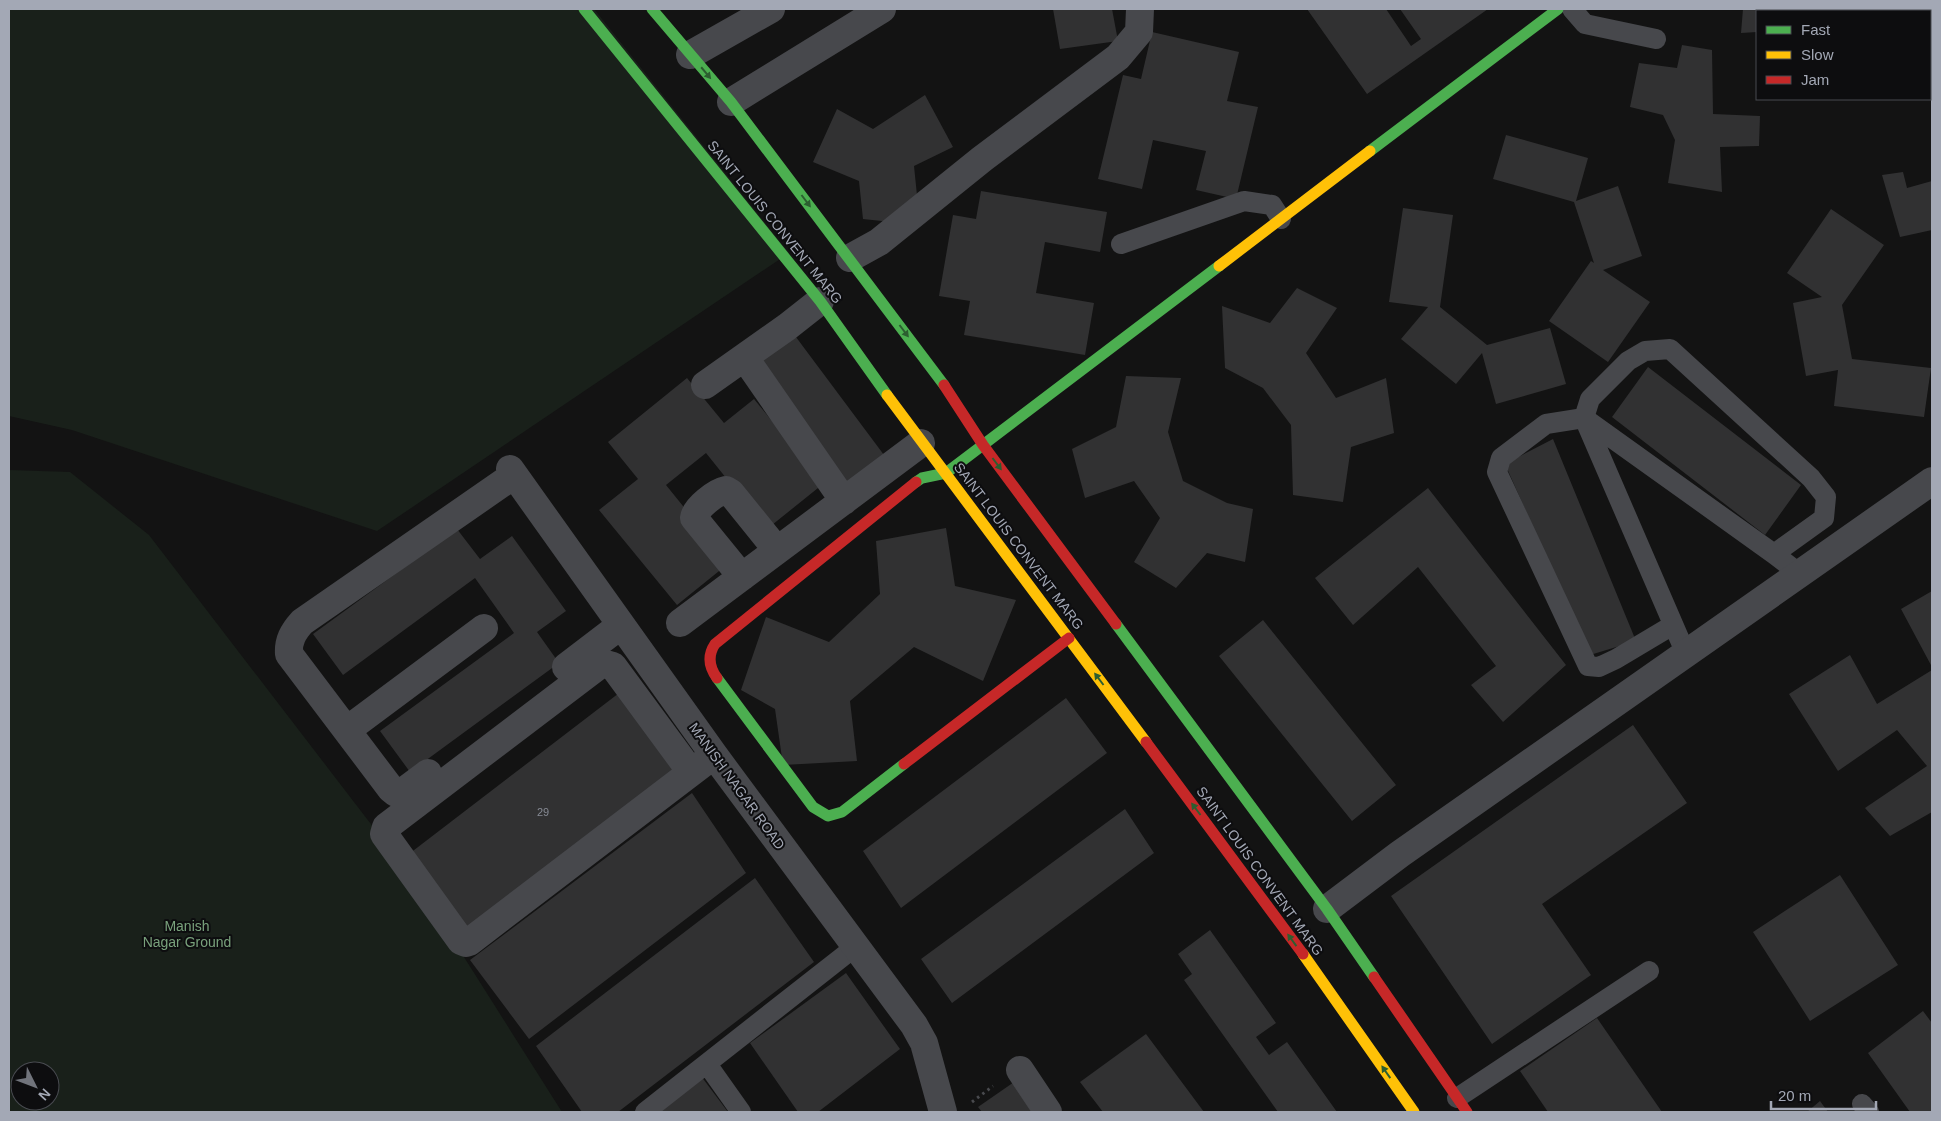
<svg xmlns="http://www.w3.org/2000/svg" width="1941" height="1121" font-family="Arial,sans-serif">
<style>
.green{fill:#19201a;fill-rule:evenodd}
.building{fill:#313132}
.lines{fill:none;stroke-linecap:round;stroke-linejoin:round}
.path{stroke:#494a4e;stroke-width:3;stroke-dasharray:2.5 4;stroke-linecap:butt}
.lane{stroke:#47484c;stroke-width:20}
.street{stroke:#47484c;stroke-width:28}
.fast{stroke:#4caf50;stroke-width:11}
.slow{stroke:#ffc107;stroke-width:11}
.jam{stroke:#c62828;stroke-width:11}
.oneway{fill:#2c5e30}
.labels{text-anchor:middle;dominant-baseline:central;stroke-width:4;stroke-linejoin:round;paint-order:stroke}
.number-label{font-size:11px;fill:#868a94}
.street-label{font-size:14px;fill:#a3a8b5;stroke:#0d0d0f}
.park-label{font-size:14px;fill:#79a17c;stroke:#0d0d0f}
</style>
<rect width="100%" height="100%" fill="#131313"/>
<path class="green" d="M9 9H594L789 253 377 531 72 430 9 416Z
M9 470 70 472 149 535 377 832 457 946 562 1112H9ZM20 1071H50V1101H20Z"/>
<path class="building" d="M1053 9H1112L1118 41 1060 49Z
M1307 9H1386L1411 46 1421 39 1400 9H1488L1367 94Z
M1743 9H1839V11H1757V32L1741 33Z
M1152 32 1239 52 1227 101 1258 107 1236 199 1196 190 1206 151 1153 140 1142 189 1098 179 1123 75 1141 79Z
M1682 45 1712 50 1713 114 1760 116 1759 146 1720 147 1722 192 1668 183 1675 140 1663 115 1630 107 1639 63 1677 68Z
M925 95 953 147 914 166 920 225 863 219 859 181 813 162 837 109 873 129Z
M1506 135 1588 158 1576 201 1618 186 1642 256 1603 270 1650 302 1608 362 1549 321 1591 261 1594 263 1574 202 1493 179Z
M1903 172 1907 188 1932 181V230L1900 237 1882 175Z
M981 191 1107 212 1100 252 1045 242 1036 293 1094 303 1085 355 964 335 970 301 939 296 953 215 976 219Z
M1403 208 1453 215 1440 307 1487 345 1550 328 1566 384 1496 404 1482 353 1456 384 1401 339 1428 307 1389 302Z
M1831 209 1884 245 1842 305 1852 359 1931 368 1924 417 1834 406 1838 370 1806 376 1793 303 1822 297 1787 273Z
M1297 288 1337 308 1306 353 1336 398 1386 378 1394 433 1351 447 1343 502 1293 495 1291 425 1263 388 1225 368 1222 306 1270 323Z
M790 329 884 455 847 487 755 359Z
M1648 367 1801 485 1765 535 1612 417Z
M1126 376 1181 378 1168 432 1183 481 1227 503 1253 509 1245 562 1207 553 1176 588 1134 562 1160 518 1134 481 1085 498 1072 449 1116 427Z
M687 378 724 423 754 399 823 484 767 529 706 453 666 485 729 563 677 605 599 510 638 479 608 442Z
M1553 439 1636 641 1590 655 1505 464Z
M1428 488 1566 665 1503 722 1471 685 1496 666 1418 567 1353 625 1315 578Z
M946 528 955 586 1016 600 983 681 914 647 850 701 857 761 783 765 775 709 741 690 766 617 829 642 880 594 876 541Z
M457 529 480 559 512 536 566 611 537 632 559 663 410 772 380 731 514 633 475 578 343 675 313 634Z
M1932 591V667L1901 609Z
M1263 620 1396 785 1352 821 1219 656Z
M1850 655 1877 704 1932 670V812L1890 836 1865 808 1927 766 1897 730 1838 771 1789 694Z
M623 690 681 767 464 933 405 857Z
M1066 698 1107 753 901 908 863 851Z
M1633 725 1687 803 1542 904 1591 975 1492 1044 1391 896Z
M692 793 746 873 529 1039 470 960Z
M1125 809 1154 853 952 1003 921 959Z
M1840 875 1898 965 1810 1021 1753 932Z
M755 878 814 962 618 1112H582L536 1046Z
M1210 930 1276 1023 1256 1037 1269 1055 1287 1042 1337 1112H1278L1184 980 1192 974 1178 954Z
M846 973 900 1049 818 1112H798L750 1043Z
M1923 1011 1932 1023V1112H1910L1868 1053Z
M1597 1018 1662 1112H1548L1520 1071Z
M1146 1034 1204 1112H1103L1080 1082Z
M701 1076 728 1112H654Z
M1017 1080 1040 1112H982L978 1107Z
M1820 1101 1828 1112H1807Z"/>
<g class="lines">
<path class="path" d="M972 1102 993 1086"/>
<path class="lane" d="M1572 9 1585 24 1656 39
M1121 244 1244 201 1272 205 1281 219
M1774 554 1824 518 1826 497 1811 478 1670 349 1645 351 1628 361 1590 399 1584 418 1774 554 1800 574
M1673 625 1616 659 1599 667 1588 666 1497 472 1501 458 1546 424 1584 418 1686 654
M707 1064 741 1112
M1457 1098 1649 971
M1862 1104 1869 1112
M645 1112 855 947"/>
<path class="street" d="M690 55 771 9
M731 102 882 9
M850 258 879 242 982 159 1118 57 1139 32 1140 9
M745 358 844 501
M705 385 787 327 820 301
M510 469 714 755 914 1025 924 1043 943 1112
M742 577 694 518C695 508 716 492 726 490L731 493 777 550
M680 623 921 443
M566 667 621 625
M347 730 484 628
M691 772 613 666 602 663 386 827 384 834 461 941 466 943 469 942 714 755
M428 773 404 791 396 793 391 789 289 654C288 641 293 632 302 622L514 475
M1327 909 1400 854 1932 481
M1020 1070 1048 1112"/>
<path class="fast" d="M584 9 820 301 887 395
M652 9 731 102 944 385
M1370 151 1558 9
M916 482 922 478 946 473 1219 266
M1116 624 1327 909 1374 977
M717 678 813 807 828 816 842 812 904 764"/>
<path class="slow" d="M1219 266 1370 151
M887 395 1146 742
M1303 954 1414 1112"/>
<path class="jam" d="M944 385 983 445 1116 624
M717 678C709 667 707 656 715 644L916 482
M1146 742 1303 954
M904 764 1069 638
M1374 977 1467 1112"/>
</g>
<defs><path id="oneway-solid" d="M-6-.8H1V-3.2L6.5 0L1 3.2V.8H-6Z" transform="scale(1.25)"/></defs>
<g class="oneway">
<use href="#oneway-solid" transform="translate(706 73) rotate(50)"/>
<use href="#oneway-solid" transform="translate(806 201) rotate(53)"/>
<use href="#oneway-solid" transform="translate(904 331) rotate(53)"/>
<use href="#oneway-solid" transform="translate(997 464) rotate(53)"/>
<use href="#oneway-solid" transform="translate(1099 679) rotate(-127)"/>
<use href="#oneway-solid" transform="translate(1196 809) rotate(-127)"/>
<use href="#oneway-solid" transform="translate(1292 940) rotate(-126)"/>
<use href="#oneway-solid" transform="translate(1386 1072) rotate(-125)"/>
</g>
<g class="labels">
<g class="number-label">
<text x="543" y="812">29</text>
</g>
<g class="street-label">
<text transform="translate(775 222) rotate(51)">SAINT LOUIS CONVENT MARG</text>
<text transform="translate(1019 546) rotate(53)">SAINT LOUIS CONVENT MARG</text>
<text transform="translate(737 786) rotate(54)">MANISH NAGAR ROAD</text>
<text transform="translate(1260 871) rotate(54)">SAINT LOUIS CONVENT MARG</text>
</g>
<g class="park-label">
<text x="187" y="926">Manish<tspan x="187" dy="16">Nagar Ground</tspan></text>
</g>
</g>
<rect width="1941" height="1121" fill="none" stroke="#a3a8b5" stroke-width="20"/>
<rect x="1756" y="10" width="175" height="90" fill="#0d0d0f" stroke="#494b51"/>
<rect x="1766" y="26" width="25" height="8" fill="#4caf50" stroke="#494b51"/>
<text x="1801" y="35" font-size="15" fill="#a3a8b5">Fast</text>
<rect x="1766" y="51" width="25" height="8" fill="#ffc107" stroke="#494b51"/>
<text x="1801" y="60" font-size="15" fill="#a3a8b5">Slow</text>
<rect x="1766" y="76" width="25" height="8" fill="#c62828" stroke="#494b51"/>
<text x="1801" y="85" font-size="15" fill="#a3a8b5">Jam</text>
<g transform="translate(35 1086) rotate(132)"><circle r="24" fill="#0d0d0f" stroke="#494b51"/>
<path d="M0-4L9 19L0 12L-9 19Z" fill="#71747c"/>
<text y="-8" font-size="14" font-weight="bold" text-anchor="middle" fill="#a3a8b5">N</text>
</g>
<path d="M1771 1101v8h105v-8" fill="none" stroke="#a3a8b5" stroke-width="2.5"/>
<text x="1778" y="1101" font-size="15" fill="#a3a8b5" stroke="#0d0d0f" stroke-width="4" paint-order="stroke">20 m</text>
</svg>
